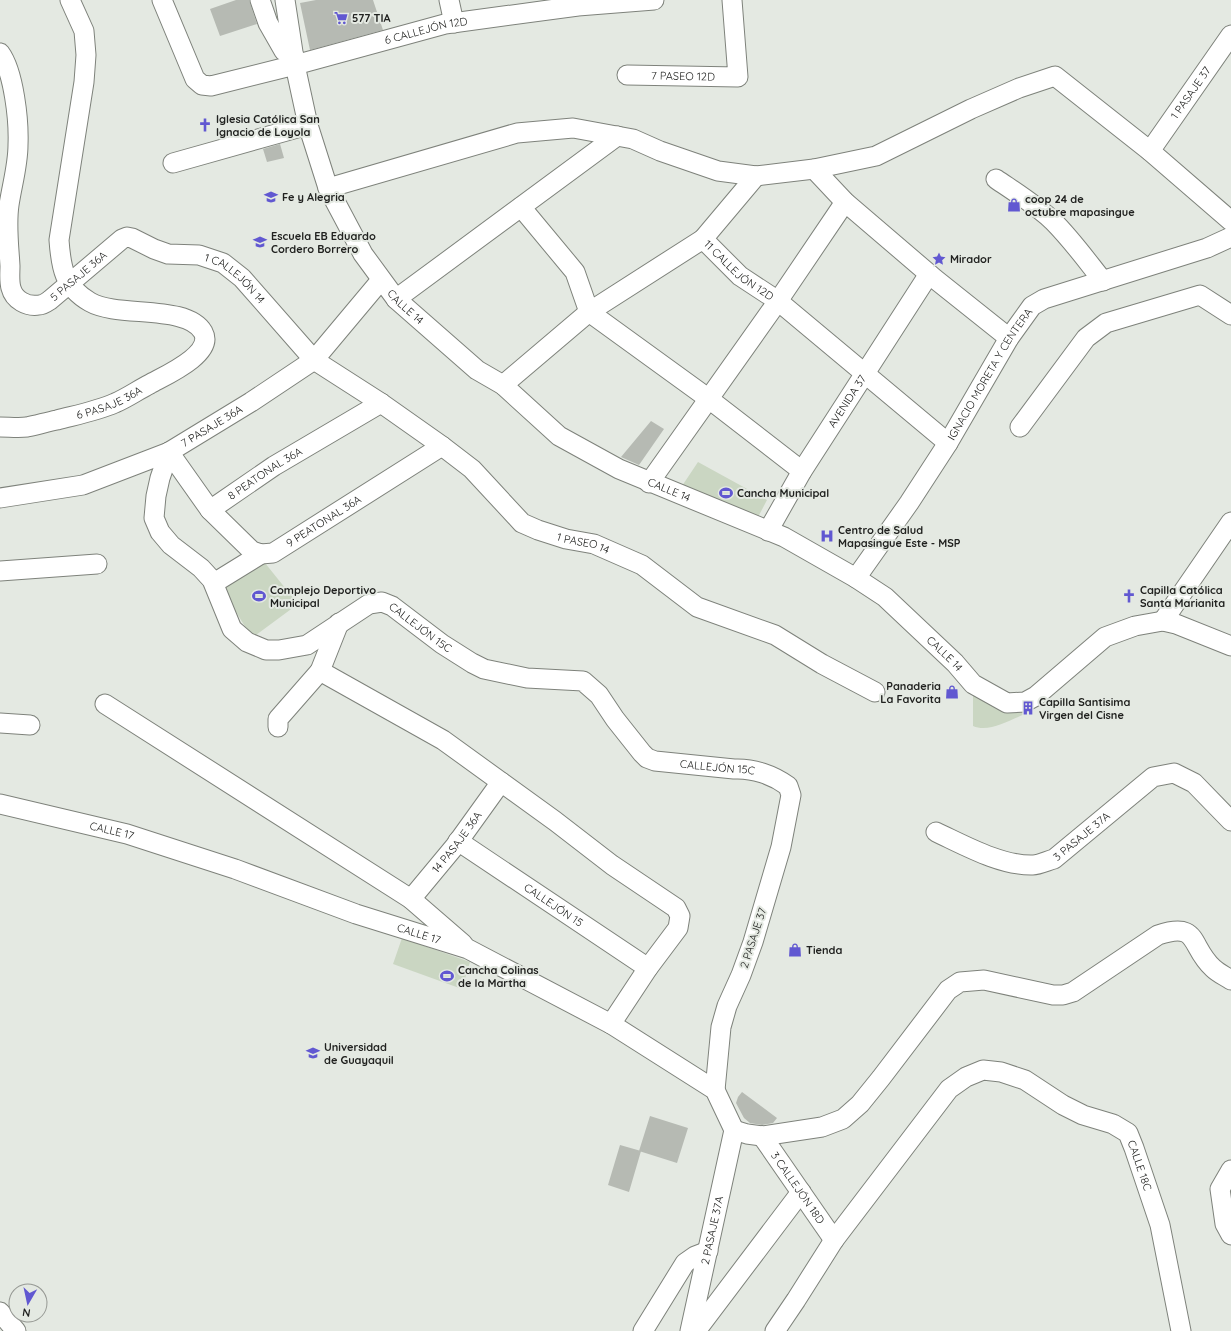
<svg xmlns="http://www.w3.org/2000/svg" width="1231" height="1331" font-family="Quicksand,sans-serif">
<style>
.park{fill:#cad6c2}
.building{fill:#b6bab3}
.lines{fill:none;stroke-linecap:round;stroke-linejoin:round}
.minor-casing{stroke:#7e827b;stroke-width:21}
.minor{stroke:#fff;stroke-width:19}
.labels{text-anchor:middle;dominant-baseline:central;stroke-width:4;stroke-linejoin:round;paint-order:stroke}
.poi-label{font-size:11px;font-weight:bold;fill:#212220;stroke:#e4e9e2;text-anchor:start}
.street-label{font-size:11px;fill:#212220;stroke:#e4e9e2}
</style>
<rect width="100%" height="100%" fill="#e4e9e2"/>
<path class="park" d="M698 462 767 500 757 519 682 486Z
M265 563 298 604 252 638 222 589Z
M975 694H978L1000 710 1006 711 1023 708 1025 712V714C1010 720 989 733 973 726V696Z
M402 938 470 962 462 989 393 964Z"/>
<path class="building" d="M236 0H249L257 24 220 36 210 9Z
M316 0H373L383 30 310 50 300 3Z
M280 144 284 158 267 162 263 149Z
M651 421 664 429 639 465 621 457Z
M742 1092 777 1118 773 1123 762 1125 750 1123 744 1118 736 1103 738 1097Z
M650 1116 688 1128 677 1163 639 1151Z
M620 1145 641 1151 629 1192 608 1185Z"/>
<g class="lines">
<g class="minor-casing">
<g id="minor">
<path id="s1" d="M162 0 195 79 202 85 211 86 295 65 445 24 578 6 654 0"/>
<path d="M260 0 268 23 284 51 294 56"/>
<path id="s2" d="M285 0 295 65 308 125 328 188 363 254 396 299 477 370 503 385 559 436 619 469 784 537 856 578 885 597 955 663 973 684 1007 703 1025 702 1036 696 1105 637 1135 626 1163 621 1176 624 1231 646"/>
<path d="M449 0 454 23"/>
<path id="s3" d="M0 53C14 72 19 121 18 145 18 165 12 185 9 205 6 225 9 247 10 266 10 273 9 281 11 288 14 300 27 307 39 305 43 305 47 302 50 300L122 239 127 237 132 238 154 249 168 254 199 255 223 263 242 278 314 360 381 403 442 446 472 469 522 523 538 530 566 539 594 544 642 565 697 607 775 635 822 664 875 692"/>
<path id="s4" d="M627 75 738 77 732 0"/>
<path id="s5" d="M1150 151 1231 35"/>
<path d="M173 163 308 125"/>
<path d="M814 169 845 202 935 279 1009 338"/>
<path d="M996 179C1015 192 1036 205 1053 221 1072 240 1087 261 1103 281"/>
<path d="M328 188 517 133 573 128 633 139 660 151 718 171 756 176 814 169 876 156 971 109 1019 88 1055 76 1150 151 1231 221"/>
<path d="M521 207 575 272 589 312 709 399 802 471"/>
<path d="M703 239 756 176"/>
<path d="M396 299 617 136"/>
<path id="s6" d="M503 385 589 312 703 239 740 276 778 301 948 443"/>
<path id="s7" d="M0 427C9 427 19 428 27 427 37 425 47 422 57 420 76 415 97 411 115 403 127 398 138 390 150 384 164 376 215 354 203 332 187 304 118 318 90 302 64 287 61 268 59 240L84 82 86 55 84 31 70 0"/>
<path d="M1020 427 1086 338 1106 323 1200 295 1231 315"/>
<path id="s8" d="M169 452 160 478 156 496 154 518 160 532 171 545 201 568 212 580 232 629 247 642 266 650H279L307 645 369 604 382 602 392 606 442 644 472 663 484 669 527 678 583 681 599 695 615 719 642 753 647 758 655 761 734 769C753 768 773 775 788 786L791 795 781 847 753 942 741 975 727 1006 721 1027 715 1090"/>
<path id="s9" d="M169 452 210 510 274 466 381 403"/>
<path d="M649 483 778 301 845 202"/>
<path id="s10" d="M0 498 83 485 169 452 251 402 314 360 381 280"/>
<path id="s11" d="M210 510 252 551 261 554 273 553 442 446"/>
<path id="s12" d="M768 531 802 471 929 274"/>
<path d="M0 571 97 564"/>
<path id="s13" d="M856 578 909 503 948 443 1009 338 1032 306 1044 299 1207 248 1231 237"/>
<path d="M214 583 261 554"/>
<path d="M1163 621 1231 522"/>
<path d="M320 671 443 740 555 821 612 865 676 908 680 916 678 928 648 968 611 1024"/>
<path d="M105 704 411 899 463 944"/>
<path d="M0 723 30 725"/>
<path d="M278 727V719L320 671 339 623"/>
<path id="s14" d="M0 804 127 834 235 869 356 914 468 949 611 1024 715 1090 734 1130"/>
<path id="s15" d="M936 832C964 845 1001 866 1033 865 1039 865 1047 861 1054 859L1153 777 1174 773 1194 783 1231 821"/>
<path id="s16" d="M458 841 648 968"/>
<path id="s17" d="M411 899 455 846 501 782"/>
<path d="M734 1130 747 1134 762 1136 822 1127 843 1119 860 1104 881 1078 948 990 960 982 984 980 1053 995H1063L1073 992 1158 935C1200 921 1189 946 1213 968 1218 973 1225 976 1231 980"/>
<path id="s18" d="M762 1136 834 1240"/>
<path d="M1231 1170 1220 1189 1225 1224 1231 1235"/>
<path d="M0 1312 16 1331"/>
<path d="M643 1331 685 1263 695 1256 708 1251"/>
<path id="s19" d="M690 1331 734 1130"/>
<path d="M696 1331 801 1192"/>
<path id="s20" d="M775 1331 796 1300 834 1240 949 1089 966 1077 983 1070 1001 1072 1025 1080 1063 1105 1083 1115 1113 1124 1128 1133 1134 1148 1160 1225 1181 1331"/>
</g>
</g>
<use href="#minor" class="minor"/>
</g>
<defs>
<g id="supermarket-bare" transform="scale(1.08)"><path d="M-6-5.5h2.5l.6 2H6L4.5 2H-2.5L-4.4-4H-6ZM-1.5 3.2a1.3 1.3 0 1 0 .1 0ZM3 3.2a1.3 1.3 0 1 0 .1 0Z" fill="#6158d1" stroke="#e4e9e2" stroke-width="2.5" paint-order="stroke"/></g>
<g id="church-bare" transform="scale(1.08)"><path d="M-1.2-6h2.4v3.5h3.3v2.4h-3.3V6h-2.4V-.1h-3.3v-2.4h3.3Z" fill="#6158d1" stroke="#e4e9e2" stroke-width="2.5" paint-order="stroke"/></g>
<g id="school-bare" transform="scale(1.08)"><path d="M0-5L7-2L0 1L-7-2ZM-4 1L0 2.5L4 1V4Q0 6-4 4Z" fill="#6158d1" stroke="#e4e9e2" stroke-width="2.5" paint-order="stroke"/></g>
<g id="shop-bare" transform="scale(1.08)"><path d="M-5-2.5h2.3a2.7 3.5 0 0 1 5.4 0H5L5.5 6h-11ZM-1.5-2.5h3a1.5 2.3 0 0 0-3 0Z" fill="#6158d1" stroke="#e4e9e2" stroke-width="2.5" paint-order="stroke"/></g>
<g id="sight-bare" transform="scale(1.08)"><path d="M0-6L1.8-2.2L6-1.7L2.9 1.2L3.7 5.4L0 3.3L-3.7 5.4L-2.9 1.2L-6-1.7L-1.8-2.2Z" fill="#6158d1" stroke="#e4e9e2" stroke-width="2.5" paint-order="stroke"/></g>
<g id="stadium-bare" transform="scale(1.08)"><path d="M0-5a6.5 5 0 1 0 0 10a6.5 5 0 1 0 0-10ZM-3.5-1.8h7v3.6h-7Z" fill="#6158d1" stroke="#e4e9e2" stroke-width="2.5" paint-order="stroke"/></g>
<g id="hospital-bare" transform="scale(1.08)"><path d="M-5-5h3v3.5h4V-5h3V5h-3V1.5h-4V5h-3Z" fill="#6158d1" stroke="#e4e9e2" stroke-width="2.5" paint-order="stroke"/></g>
<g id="building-bare" transform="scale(1.08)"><path d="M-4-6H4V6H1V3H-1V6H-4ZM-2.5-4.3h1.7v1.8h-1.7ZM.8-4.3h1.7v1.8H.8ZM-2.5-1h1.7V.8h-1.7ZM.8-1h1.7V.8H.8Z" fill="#6158d1" stroke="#e4e9e2" stroke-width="2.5" paint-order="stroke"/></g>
<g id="university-bare" transform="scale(1.08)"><path d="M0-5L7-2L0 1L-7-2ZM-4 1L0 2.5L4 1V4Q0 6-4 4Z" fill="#6158d1" stroke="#e4e9e2" stroke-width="2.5" paint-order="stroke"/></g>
</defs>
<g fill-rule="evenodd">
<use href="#supermarket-bare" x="341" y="18"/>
<use href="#church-bare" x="205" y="125"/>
<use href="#school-bare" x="271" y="197"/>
<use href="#shop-bare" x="1014" y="205"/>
<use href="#school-bare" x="260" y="242"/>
<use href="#sight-bare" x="939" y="259"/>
<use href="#stadium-bare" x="726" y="493"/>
<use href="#hospital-bare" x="827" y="536"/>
<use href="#stadium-bare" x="259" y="596"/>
<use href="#church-bare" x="1129" y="596"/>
<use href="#shop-bare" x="952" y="692"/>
<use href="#building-bare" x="1028" y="708"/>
<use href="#shop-bare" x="795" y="950"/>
<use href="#stadium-bare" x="447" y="976"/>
<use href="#university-bare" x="313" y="1053"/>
</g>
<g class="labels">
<g class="poi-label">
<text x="352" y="18">577 TIA</text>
<text x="216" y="119">Iglesia Católica San<tspan x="216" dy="13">Ignacio de Loyola</tspan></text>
<text x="282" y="197">Fe y Alegria</text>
<text x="1025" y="199">coop 24 de<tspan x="1025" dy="13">octubre mapasingue</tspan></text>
<text x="271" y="236">Escuela EB Eduardo<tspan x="271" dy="13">Cordero Borrero</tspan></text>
<text x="950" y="259">Mirador</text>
<text x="737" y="493">Cancha Municipal</text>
<text x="838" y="530">Centro de Salud<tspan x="838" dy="13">Mapasingue Este - MSP</tspan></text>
<text x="270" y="590">Complejo Deportivo<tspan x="270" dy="13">Municipal</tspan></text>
<text x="1140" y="590">Capilla Católica<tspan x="1140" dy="13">Santa Marianita</tspan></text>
<text x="941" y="686" text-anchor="end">Panaderia<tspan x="941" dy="13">La Favorita</tspan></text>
<text x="1039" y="702">Capilla Santisima<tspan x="1039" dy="13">Virgen del Cisne</tspan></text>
<text x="806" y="950">Tienda</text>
<text x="458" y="970">Cancha Colinas<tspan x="458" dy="13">de la Martha</tspan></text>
<text x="324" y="1047">Universidad<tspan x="324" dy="13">de Guayaquil</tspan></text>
</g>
<g class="street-label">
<text stroke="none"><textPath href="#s1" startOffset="326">6 CALLEJÓN 12D</textPath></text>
<text stroke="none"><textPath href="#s4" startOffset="56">7 PASEO 12D</textPath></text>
<text stroke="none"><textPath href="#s5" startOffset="71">1 PASAJE 37</textPath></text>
<text stroke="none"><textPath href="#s6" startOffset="296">11 CALLEJÓN 12D</textPath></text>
<text stroke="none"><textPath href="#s3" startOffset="324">5 PASAJE 36A</textPath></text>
<text stroke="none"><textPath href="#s3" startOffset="506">1 CALLEJÓN 14</textPath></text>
<text stroke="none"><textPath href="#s2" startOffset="336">CALLE 14</textPath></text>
<text stroke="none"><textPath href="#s13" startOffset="244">IGNACIO MORETA Y CENTERA</textPath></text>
<text stroke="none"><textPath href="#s12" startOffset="152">AVENIDA 37</textPath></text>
<text stroke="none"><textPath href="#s7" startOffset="113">6 PASAJE 36A</textPath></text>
<text stroke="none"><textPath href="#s10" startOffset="226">7 PASAJE 36A</textPath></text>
<text stroke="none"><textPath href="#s9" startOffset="137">8 PEATONAL 36A</textPath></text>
<text stroke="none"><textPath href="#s2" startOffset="660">CALLE 14</textPath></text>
<text stroke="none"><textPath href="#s11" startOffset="140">9 PEATONAL 36A</textPath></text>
<text stroke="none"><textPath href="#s3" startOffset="951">1 PASEO 14</textPath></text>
<text stroke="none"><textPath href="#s8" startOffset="423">CALLEJÓN 15C</textPath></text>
<text stroke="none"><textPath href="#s2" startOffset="984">CALLE 14</textPath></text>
<text stroke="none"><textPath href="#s8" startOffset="771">CALLEJÓN 15C</textPath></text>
<text stroke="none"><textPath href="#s14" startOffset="115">CALLE 17</textPath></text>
<text stroke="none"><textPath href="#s15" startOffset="161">3 PASAJE 37A</textPath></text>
<text stroke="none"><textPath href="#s17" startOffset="73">14 PASAJE 36A</textPath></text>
<text stroke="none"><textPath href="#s16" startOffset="115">CALLEJÓN 15</textPath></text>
<text stroke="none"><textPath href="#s14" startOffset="439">CALLE 17</textPath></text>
<text transform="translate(753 938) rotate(-72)">2 PASAJE 37</text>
<text stroke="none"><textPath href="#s20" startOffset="532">CALLE 18C</textPath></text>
<text stroke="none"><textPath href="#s18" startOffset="63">3 CALLEJÓN 18D</textPath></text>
<text stroke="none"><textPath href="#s19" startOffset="103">2 PASAJE 37A</textPath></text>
</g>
</g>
<g transform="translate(28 1303) rotate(189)"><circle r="19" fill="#e4e9e2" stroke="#969994"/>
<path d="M0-3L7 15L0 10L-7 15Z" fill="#6158d1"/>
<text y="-6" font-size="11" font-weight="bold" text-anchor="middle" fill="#212220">N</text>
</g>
</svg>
